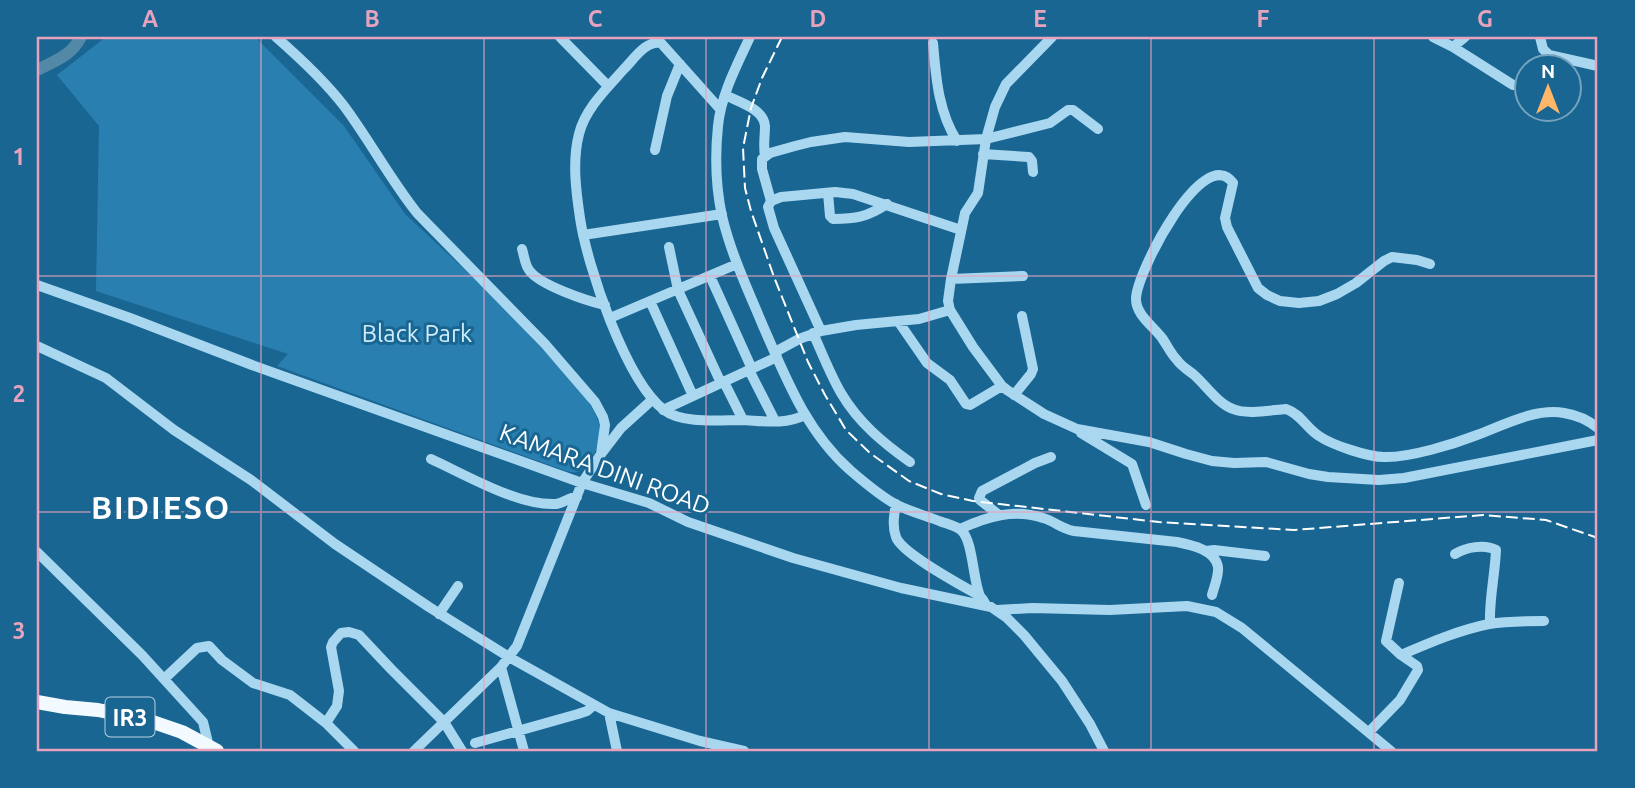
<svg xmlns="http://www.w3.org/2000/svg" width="1635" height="788" font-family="Ubuntu,sans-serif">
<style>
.green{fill:#2980b0}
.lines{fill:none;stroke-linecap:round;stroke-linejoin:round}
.river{stroke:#5488a7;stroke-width:12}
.minor{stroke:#aad7f0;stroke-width:10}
.major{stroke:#f2faff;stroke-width:14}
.rail{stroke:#fff;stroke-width:2;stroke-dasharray:12 5;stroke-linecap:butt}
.grid{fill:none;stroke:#e7a3bd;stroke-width:2;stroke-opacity:0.55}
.labels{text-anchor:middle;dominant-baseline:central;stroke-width:6;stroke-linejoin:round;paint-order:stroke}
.shield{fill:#196693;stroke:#bad1df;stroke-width:2}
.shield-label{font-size:23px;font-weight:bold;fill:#fff}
.park-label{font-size:24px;fill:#d0ecfb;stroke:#196693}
.street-label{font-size:24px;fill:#fff;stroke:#196693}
.district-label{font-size:32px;font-weight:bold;letter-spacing:2px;fill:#fff;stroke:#196693}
.neatline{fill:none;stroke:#e7a3bd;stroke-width:2.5}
.grid-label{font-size:23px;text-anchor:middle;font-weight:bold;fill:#e7a3bd}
</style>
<rect width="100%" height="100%" fill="#196693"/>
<path class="green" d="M106 37H255L344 126 405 214 491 294 581 391C599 417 609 434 589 462 581 472 578 474 566 471L277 366 288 354 96 291 99 126 57 75Z"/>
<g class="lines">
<path class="river" d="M37 70C55 61 71 56 81 37"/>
<path class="minor" d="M276 37C300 58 324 80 344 106 370 141 390 179 417 213L545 344 595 402 603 417 605 425 601 454
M560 37 608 86
M750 37C737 65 721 95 718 126 715 155 716 188 722 216 731 254 748 290 763 326 786 378 806 431 850 470 864 482 880 496 897 505 911 512 927 516 942 522 948 524 956 526 961 530 973 540 973 581 980 596 981 597 985 603 986 605
M1052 37 1006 84 995 107 986 139 978 193 965 213 951 279 948 301 950 310 973 347 1002 386 1007 390 1044 414 1077 429 1149 442 1186 454 1212 461 1234 463 1266 462 1309 474 1328 477 1379 480 1404 478 1598 440
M1433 37 1453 47 1465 37
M1540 37 1543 49 1549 55 1598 66
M933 43C936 77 938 111 957 141
M1453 47 1513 85
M725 95C739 102 764 109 765 126 765 137 763 145 765 156
M720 109 661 43C646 40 634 59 624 69 607 88 585 109 579 134 572 161 576 191 580 218 587 266 626 381 664 410 682 424 720 420 742 420 763 421 785 425 805 415
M655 150 667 96 680 64
M983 154 1029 157 1032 161 1033 172
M828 193 830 216 833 219C856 219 867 217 887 204
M771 201 762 169V159L770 153 795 146 811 142 845 137 909 142 986 139 1050 123 1068 110H1073L1098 129
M583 235 722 214
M669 247 678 290 721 383
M522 249C524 255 525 265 529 270 539 285 587 301 605 305
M1430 264 1417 260 1392 257 1384 261 1356 283 1337 294 1319 301 1299 303 1280 301 1267 295 1258 288 1227 227 1225 218 1233 183C1204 142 1136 273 1136 299 1136 315 1153 326 1162 338 1167 345 1171 354 1177 360 1181 366 1188 370 1193 374 1206 385 1217 403 1233 409 1247 415 1272 410 1286 409 1301 414 1306 428 1319 436 1332 445 1368 457 1384 457 1409 458 1454 444 1477 435 1504 425 1535 408 1564 413 1577 415 1588 420 1598 428
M710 276 752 369
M951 279 1023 276
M37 285 130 318 252 365 582 483 649 503 688 522 793 558 901 588 991 607 1007 618 1024 635 1062 681 1090 724 1104 751
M650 301 693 396
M610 318 737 264
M898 321 927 363 950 380 966 404 970 405 1002 386
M821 331 774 228 768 207 771 201 781 197 835 192 853 194 961 230
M813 333C822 353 830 374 841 393 858 422 883 443 910 462
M37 346 106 378 174 430 251 480 335 544 429 607 509 657 609 713 700 741 744 751
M775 352 799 339 821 331 856 325 919 319 950 310
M749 370 775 421
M724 382 743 420
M1014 395 1031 374 1033 369 1022 316
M663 410 777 357
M1081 433 1132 464 1146 505
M431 459C466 475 518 506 556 504 564 503 569 497 577 497
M896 504C894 515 892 526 896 537 902 554 963 586 980 596
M999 515 980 500 979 498 982 491 1035 463 1051 457
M960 529C986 517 1014 508 1043 518 1054 521 1062 529 1074 531L1177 542C1192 545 1215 550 1218 567 1219 576 1214 587 1212 595
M1206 551 1214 550 1265 556
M37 552 142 655 203 722 209 747
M1455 554C1466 547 1485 544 1496 550 1495 575 1489 599 1490 624
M997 610 1032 608 1110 610 1187 606 1216 612 1242 628 1391 751
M439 614 458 586
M1401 655C1429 643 1459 630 1489 624 1507 621 1526 621 1544 621
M501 667 524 751
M164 679 197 648 209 646 222 660 253 683 290 695 326 723
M609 713 617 751
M1369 732 1400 700 1418 670 1417 666 1401 655 1386 641 1399 583
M475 743 578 714 587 711 594 705
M354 751 326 723 337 706 339 691 331 647 333 642 341 633 349 632 359 635 391 669 444 722 462 751
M414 751 501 667 517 646 582 483 601 454 621 428 653 399"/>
<path class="major" d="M37 702 65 707 98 710 147 720 182 732 217 751"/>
<path class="rail" d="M782 37 762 78 751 108 743 148 745 188 751 211 774 277 808 362 825 395 846 430 870 453 909 481 941 494 973 501 1159 522 1294 530 1483 515 1546 520 1595 537 1598 541"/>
</g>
<path class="grid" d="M261 37V751M484 37V751M706 37V751M929 37V751M1151 37V751M1374 37V751M37 276H1598M37 512H1598"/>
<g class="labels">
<rect class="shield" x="105.5" y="697.5" width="49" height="39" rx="5"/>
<g class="shield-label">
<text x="130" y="717">IR3</text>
</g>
<g class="park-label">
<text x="417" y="333">Black Park</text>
</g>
<g class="street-label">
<text transform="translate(605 469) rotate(20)">KAMARA DINI ROAD</text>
</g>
<g class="district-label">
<text x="161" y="507">BIDIESO</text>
</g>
</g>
<rect width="1635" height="788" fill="none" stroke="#196693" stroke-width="77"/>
<g transform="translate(1548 88)"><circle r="33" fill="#196693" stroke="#75a3be" stroke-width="2"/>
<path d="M0-5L12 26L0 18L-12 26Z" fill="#ffb668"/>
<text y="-10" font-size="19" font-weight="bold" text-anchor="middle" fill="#ffffff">N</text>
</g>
<rect x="38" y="38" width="1558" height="712" class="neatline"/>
<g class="grid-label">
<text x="150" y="27">A</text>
<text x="372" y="27">B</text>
<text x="595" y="27">C</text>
<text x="818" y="27">D</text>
<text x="1040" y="27">E</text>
<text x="1263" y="27">F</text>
<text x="1485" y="27">G</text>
<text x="19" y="165">1</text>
<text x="19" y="402">2</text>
<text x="19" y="639">3</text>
</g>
</svg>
